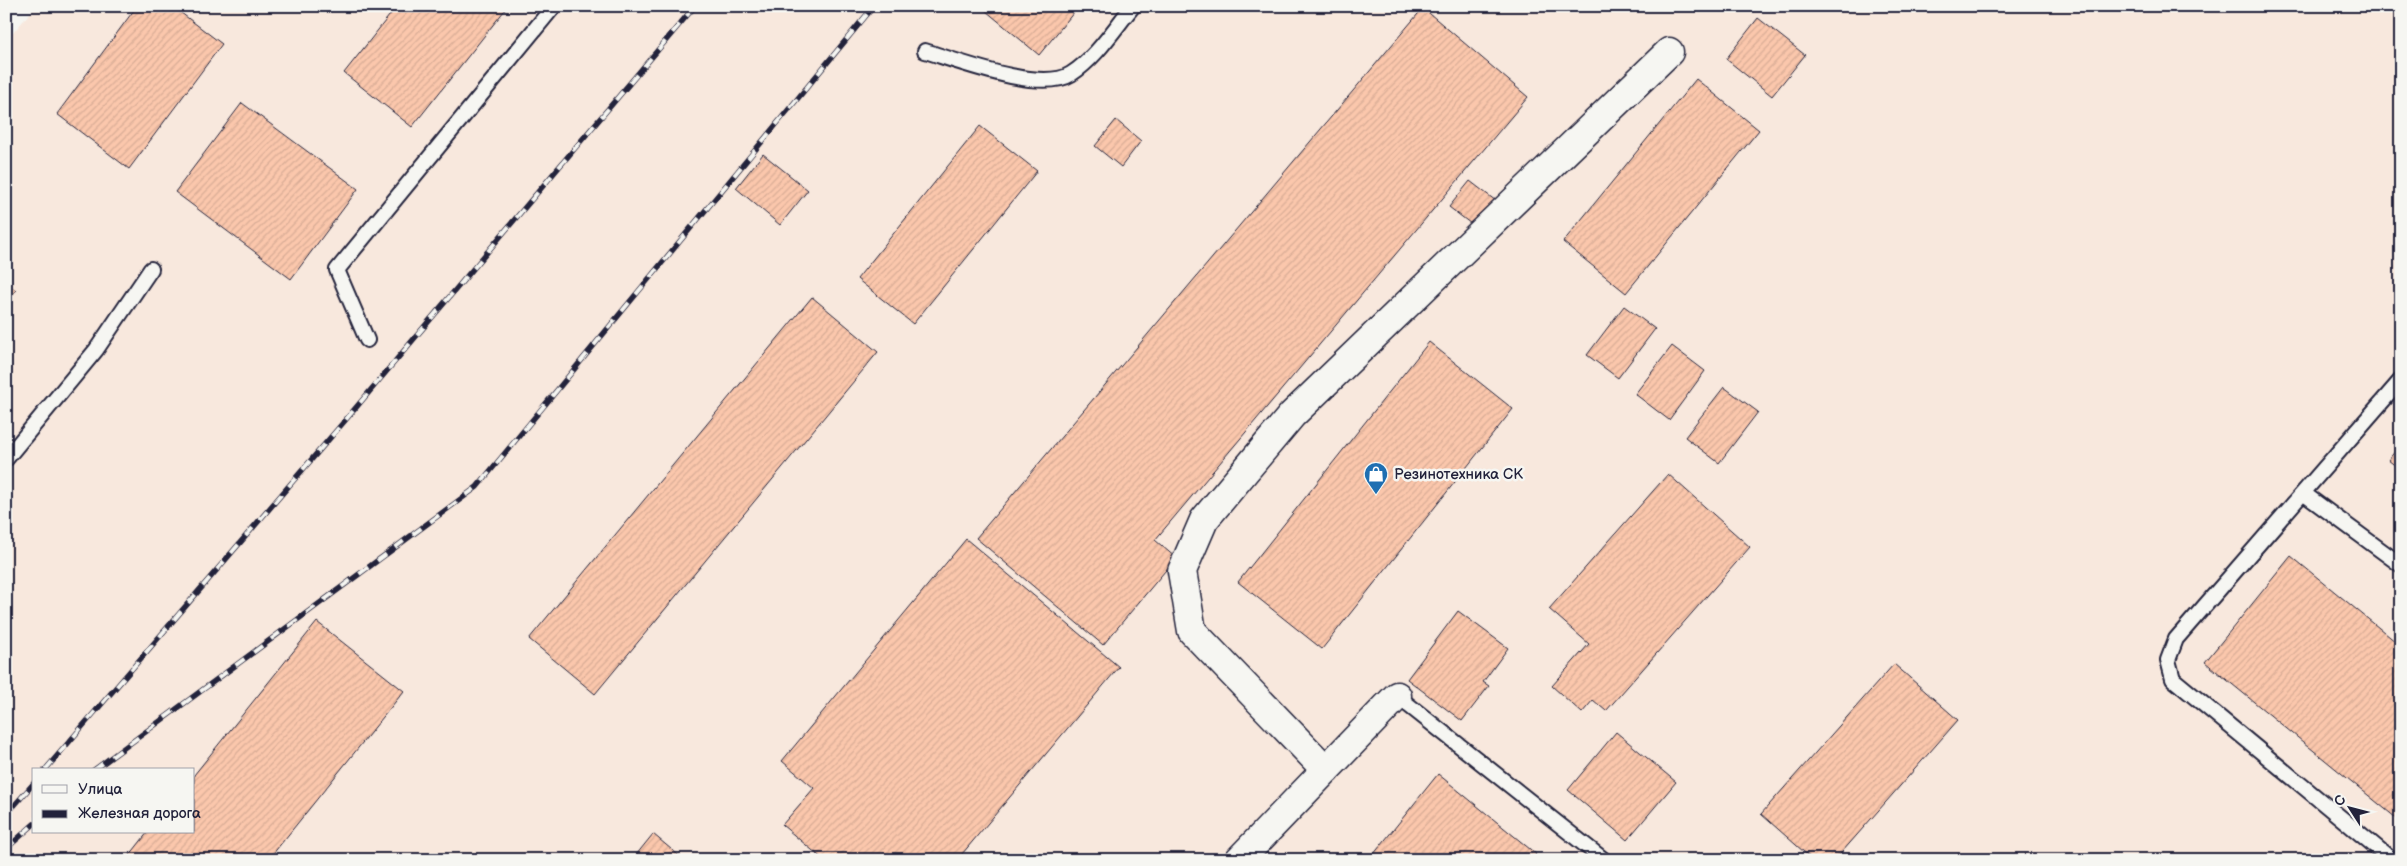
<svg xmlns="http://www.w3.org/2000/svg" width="2407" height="866" font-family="'Balsamiq Sans',sans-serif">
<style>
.built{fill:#f8e8dd;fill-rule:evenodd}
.building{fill:url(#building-hatch);stroke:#22223b}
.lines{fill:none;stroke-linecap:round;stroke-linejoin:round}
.service-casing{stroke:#22223b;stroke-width:18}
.minor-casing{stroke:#22223b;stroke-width:31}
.service{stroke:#f6f6f2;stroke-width:14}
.minor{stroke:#f6f6f2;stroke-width:28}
.rail-casing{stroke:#22223b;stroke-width:5.5}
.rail{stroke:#f6f6f2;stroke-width:4;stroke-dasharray:11;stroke-linecap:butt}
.labels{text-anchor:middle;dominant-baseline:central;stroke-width:5;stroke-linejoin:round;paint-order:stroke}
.poi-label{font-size:15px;fill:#22223b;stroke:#f6f6f2;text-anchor:start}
</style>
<defs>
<pattern id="building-hatch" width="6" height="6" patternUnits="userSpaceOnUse" patternTransform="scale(1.25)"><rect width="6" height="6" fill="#fbc7ac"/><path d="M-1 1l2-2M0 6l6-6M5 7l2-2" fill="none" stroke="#d7ab95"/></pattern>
</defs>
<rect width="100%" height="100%" fill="#f6f6f2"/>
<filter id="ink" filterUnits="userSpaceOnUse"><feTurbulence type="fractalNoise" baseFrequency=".02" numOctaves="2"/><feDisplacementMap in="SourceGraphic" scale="10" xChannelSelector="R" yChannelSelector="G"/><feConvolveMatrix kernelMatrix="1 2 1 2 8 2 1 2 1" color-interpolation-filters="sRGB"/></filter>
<g filter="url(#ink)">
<path class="built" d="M36 6H2401V860H6V41ZM34 770H194V832H34Z"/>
<path class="building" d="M137 6H172L222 44 129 169 57 114Z
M397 6H508L412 127 344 73Z
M980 6H1079L1039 55Z
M1423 8 1528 97 1155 540 1176 558 1103 645 976 538Z
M1758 18 1805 55 1772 96 1726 59Z
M1696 79 1759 130 1626 293 1563 242Z
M242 103 358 189 291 279 175 192Z
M1116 120 1141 141 1121 167 1095 146Z
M980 126 1037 171 913 324 857 279Z
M763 154 808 190 780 225 736 188Z
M1470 181 1496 201 1475 227 1449 207Z
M6 283 16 290 6 302Z
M812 297 878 352 595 694 529 639Z
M1624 306 1655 329 1618 378 1587 355Z
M1429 342 1513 409 1322 649 1238 582Z
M1672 346 1705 371 1669 420 1635 394Z
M1724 387 1758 412 1719 463 1685 437Z
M2401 444V470L2388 460Z
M1668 474 1750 547 1606 711 1593 700 1582 713 1552 686 1589 644 1549 609Z
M966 539 1119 667 957 860H824L782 825 814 788 782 761Z
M2291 556 2401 646V822L2205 662Z
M1458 611 1508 648 1483 682 1489 686 1462 721 1407 679Z
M317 622 404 691 268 860H126L148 832H194V775Z
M1894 664 1958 720 1835 860H1813L1761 814Z
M1616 732 1676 782 1627 840 1568 790Z
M1438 774 1536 854 1531 860H1369Z
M653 834 684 860H632Z"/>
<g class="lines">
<g class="service-casing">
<path id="service" d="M925 51C958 61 1041 93 1071 74 1096 58 1114 29 1133 6
M367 340 337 270 554 6
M6 459 96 350 151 269
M2303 493 2401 565
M1397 696 1604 860
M2392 860 2173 679 2168 660 2176 639 2401 380"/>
</g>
<g class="minor-casing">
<path id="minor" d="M1326 770 1192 631 1182 571 1204 520 1292 415 1669 52
M1239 860 1397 696"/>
</g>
<use href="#service" class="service"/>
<use href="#minor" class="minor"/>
<g class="rail-casing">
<path id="rail" d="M45 770 348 417 695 6
M94 770 477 487 874 6
M6 815 34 783
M6 849 34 824"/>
</g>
<use href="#rail" class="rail"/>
</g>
</g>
<defs>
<g id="shop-pin" transform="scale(1.25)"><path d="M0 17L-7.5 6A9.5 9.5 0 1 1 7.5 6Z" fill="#1f6fb2" stroke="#f6f6f2"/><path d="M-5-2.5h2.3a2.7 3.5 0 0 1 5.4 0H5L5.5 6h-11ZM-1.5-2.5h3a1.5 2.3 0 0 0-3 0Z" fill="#fff"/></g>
</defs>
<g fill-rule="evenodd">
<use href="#shop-pin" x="1376" y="474"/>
</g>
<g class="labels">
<g class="poi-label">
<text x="1394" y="474">Резинотехника СК</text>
</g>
</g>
<rect width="2407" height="866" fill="none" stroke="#f6f6f2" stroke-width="25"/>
<rect x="12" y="12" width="2382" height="841" fill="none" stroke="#22223b" stroke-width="2" filter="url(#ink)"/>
<rect x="32" y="768" width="162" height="65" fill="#f6f6f2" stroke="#a1a1a9"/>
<rect x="42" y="785" width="25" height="8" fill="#f6f6f2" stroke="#a1a1a9"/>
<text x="78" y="794" font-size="15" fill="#22223b">Улица</text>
<rect x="42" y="810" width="25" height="8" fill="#22223b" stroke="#a1a1a9"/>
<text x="78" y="818" font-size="15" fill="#22223b">Железная дорога</text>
<g transform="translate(2350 808) rotate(306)" stroke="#f6f6f2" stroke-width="4" paint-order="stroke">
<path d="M0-4L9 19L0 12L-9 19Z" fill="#22223b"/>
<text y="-8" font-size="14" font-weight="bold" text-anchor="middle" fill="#22223b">С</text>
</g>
</svg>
